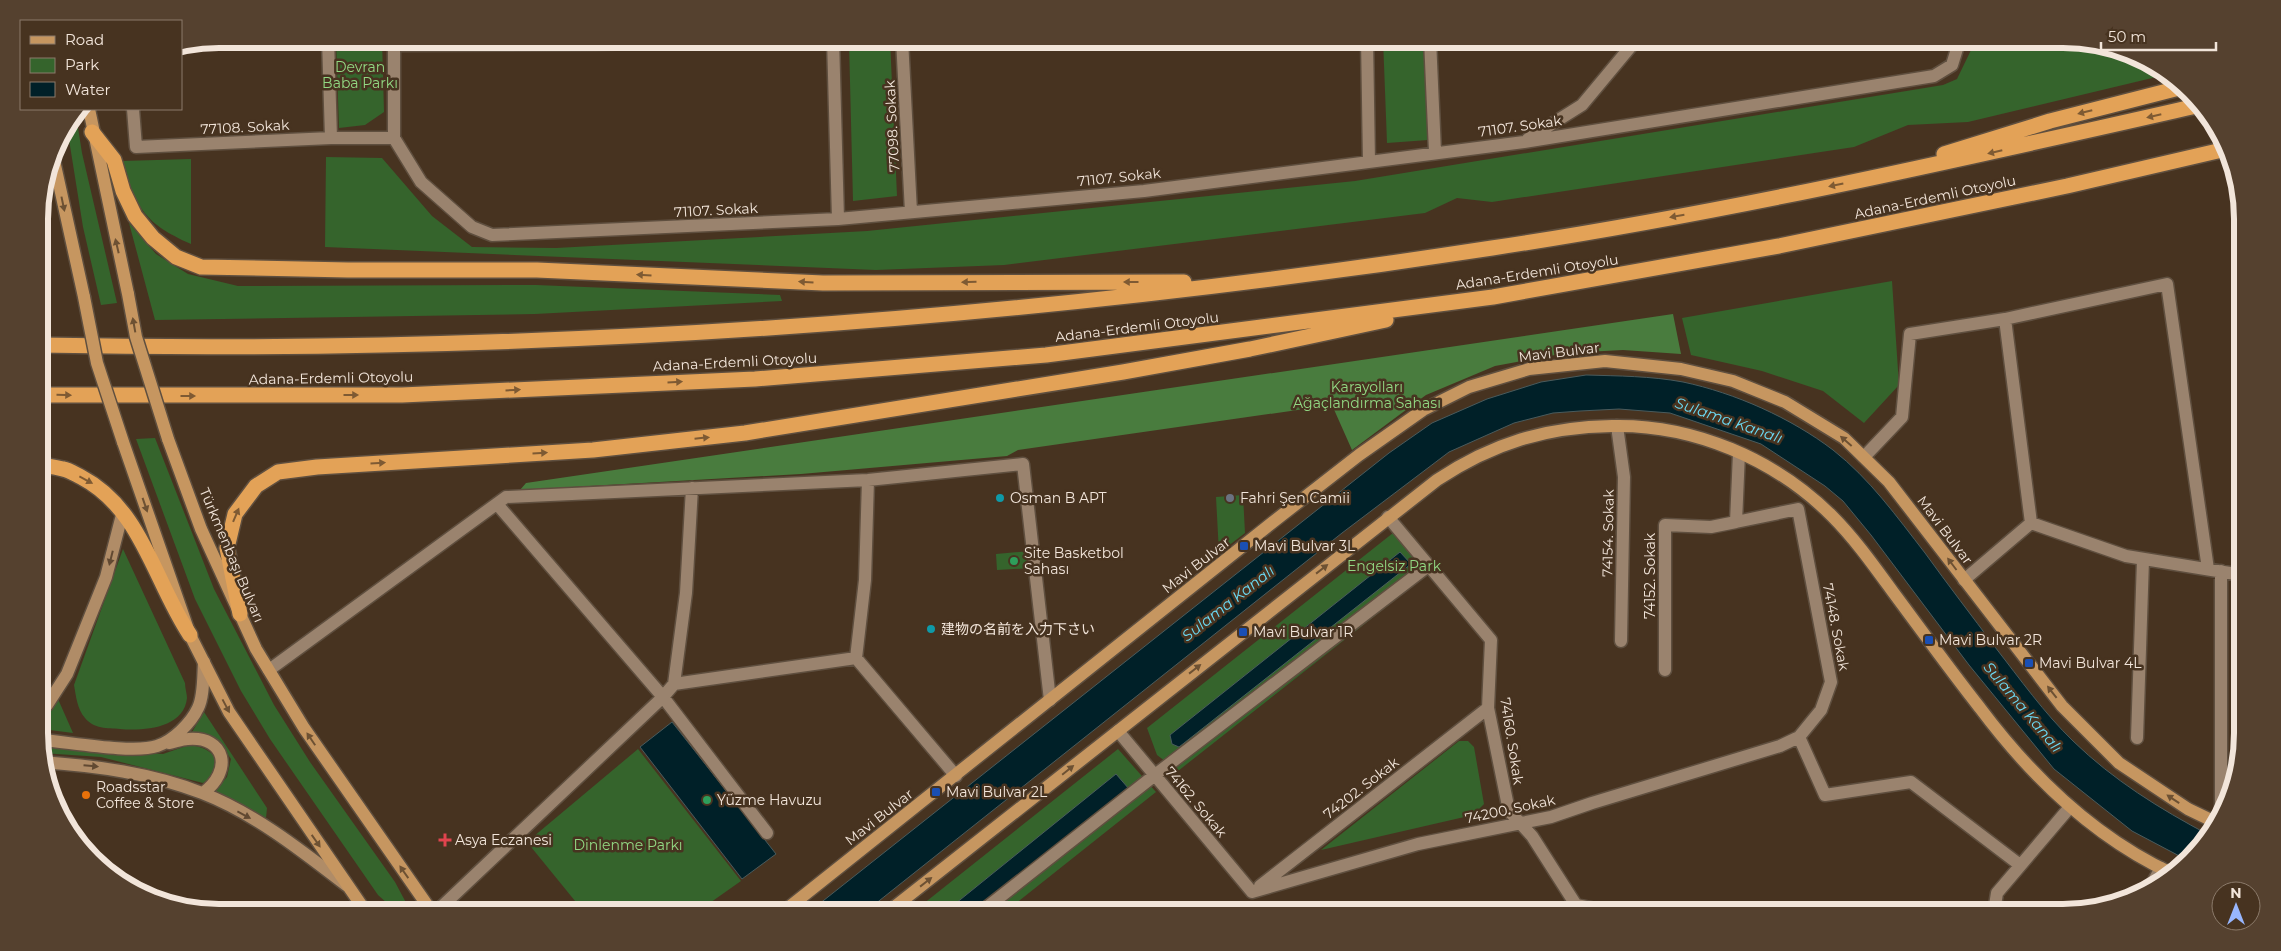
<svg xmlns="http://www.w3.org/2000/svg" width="2281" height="951" font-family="Montserrat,'Noto Sans SC','Noto Sans JP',sans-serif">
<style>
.green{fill:#35642c}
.forest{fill:#497c3e}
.water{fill:#002028;stroke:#495b5d}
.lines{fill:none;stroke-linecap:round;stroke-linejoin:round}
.street-casing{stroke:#5f4f3f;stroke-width:15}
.secondary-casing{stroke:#5f4f3f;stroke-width:15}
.primary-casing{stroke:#5f4f3f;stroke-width:15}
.highway-casing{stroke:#5f4f3f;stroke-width:18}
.street{stroke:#9a836e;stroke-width:12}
.secondary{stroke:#b08c67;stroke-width:12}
.primary{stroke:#c69660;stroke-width:12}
.highway{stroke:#e3a257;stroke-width:15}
.primary-bridge-casing{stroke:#5f4f3f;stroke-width:15;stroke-linecap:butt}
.primary-bridge{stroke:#c69660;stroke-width:12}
.oneway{fill:#7e5a33}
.oneway2{fill:#6d5133}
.oneway3{fill:#614932}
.culture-dot{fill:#0f9aa8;stroke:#473320;stroke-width:2}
.worship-dot{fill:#6b7280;stroke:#473320;stroke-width:2}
.transit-dot{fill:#1a4fb4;stroke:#473320;stroke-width:2}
.leisure-dot{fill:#2e9e5b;stroke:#473320;stroke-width:2}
.food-dot{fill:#e8710a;stroke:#473320;stroke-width:2}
.health-dot{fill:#e0444e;stroke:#473320;stroke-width:2}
.labels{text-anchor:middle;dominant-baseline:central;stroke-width:5;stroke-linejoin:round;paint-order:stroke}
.park-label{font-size:14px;fill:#92d983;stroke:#473320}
.street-label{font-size:14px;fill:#f2e5da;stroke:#473320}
.poi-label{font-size:14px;fill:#f2e5da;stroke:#473320;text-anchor:start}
.water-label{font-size:15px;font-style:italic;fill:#6bdcf7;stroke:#473320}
.rim{fill:none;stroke:#f2e5da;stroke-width:6}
</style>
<rect width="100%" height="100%" fill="#473320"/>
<path class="green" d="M336 39H382L384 112 365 125 339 128Z
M853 39H890L897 196 853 201 849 42Z
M1383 39H1423L1428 140 1387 143Z
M1979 39H2062L2120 48 2169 74 1968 122 1908 125 1854 147 1492 202 1457 198 1425 213 1004 265 876 270 325 247 326 157 382 158 432 216 472 247 556 248 867 231 1355 181 1943 85 1957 79 1972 48Z
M76 115 82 153 117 303 101 305 83 227 67 127Z
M191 159V244C144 223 137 209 122 161Z
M129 223 156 254 188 274 238 286 536 285 780 295 782 301 535 314 155 320Z
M1892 281 1899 385 1864 423 1823 391 1762 371 1691 355 1682 318Z
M155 438 214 589 274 705 310 762 395 882 411 912H397L378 895 270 739 241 691 195 599 136 439Z
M1243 495 1245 533 1219 553 1216 497Z
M1398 529 1437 567 1178 771 1157 755 1147 728Z
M123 549 185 683C185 688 187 694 187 698 184 729 142 731 120 729 107 728 94 729 85 718 77 709 76 696 74 685Z
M1031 551 1033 568 997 570 996 554Z
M58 699 73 733 42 729V718Z
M204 712 267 808 266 818 213 792 227 777 231 759C218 739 217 734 192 732Z
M1459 741H1468L1474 747 1484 804 1473 815 1321 850Z
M189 745C203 747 211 750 219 762L215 776 203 783 101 757 42 753V746L163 754Z
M638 749 741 881 697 912H584L527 842Z
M1118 749 1156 792 1005 912H913Z"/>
<path class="forest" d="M1673 314 1681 354 1623 350 1566 353 1495 366 1426 395 1352 450 1332 405 1018 450 1007 456 801 474 520 490 526 483Z"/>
<path class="water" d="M1586 375C1618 376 1651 376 1683 382 1735 393 1791 418 1833 450 1870 479 1897 517 1925 553 1948 585 1972 616 1995 647 2020 679 2044 713 2073 741 2113 780 2160 809 2209 835L2205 842 2187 860 2132 831 2054 769 1969 665 1871 535 1843 501 1825 486 1761 444 1670 413 1619 409 1580 411 1553 413 1514 423 1449 452 1342 533 865 912H809L1389 453 1432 423 1487 399 1541 382Z
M1400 552 1411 564 1179 747 1172 744 1170 735Z
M672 722 776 854 742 879 640 747Z
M1116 774 1129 789 973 912H945Z"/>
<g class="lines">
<g class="street-casing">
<path id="street" d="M328 39 331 138
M394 39V138L421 182 472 227 492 235 838 219 1144 191 1524 142 1934 76 1952 65 1960 39
M833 39 838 219
M902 39 911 212
M1367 39 1369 162
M1430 39 1435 152
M394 45 595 44 818 39
M133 109 136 147 331 138H394
M1528 139 1582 105 1637 39
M1617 426 1624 477 1621 641
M1739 453 1736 522 1798 509 1831 682 1821 710 1799 737 1825 795 1911 782 2020 865
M1864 457 1902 417 1910 334 2005 319
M497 504 663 697 767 833
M1388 517 1491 640 1488 708 1509 811 1532 836 1576 905 1574 912
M2031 523 2005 319 2167 284 2208 569
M1964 580 2031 523 2126 556 2242 575
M856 658 865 580 868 480
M269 670 506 497 868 480 1023 464 1050 700
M1665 670V525L1711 527 1736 522
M674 684 856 658 956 776
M1118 731 1252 892
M2137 738 2143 560
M2221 813V571
M1260 886 1488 708
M2151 886 2161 868
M1252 892 1418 844 1551 817 1592 803 1780 746 1799 737
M1576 905 1611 912
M436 912 663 697 674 684 686 593 692 488
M981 912 1155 775 1428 566
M1994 912 1997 893 2070 807"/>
</g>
<g class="secondary-casing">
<path id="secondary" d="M42 709 47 705 67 674 106 577 123 511
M42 740C69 742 133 754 157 746 173 741 191 723 198 708 204 696 203 676 204 662
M169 743C175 742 182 739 188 739 226 736 233 771 203 793
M42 762C96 766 151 773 202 793 254 813 302 851 346 885"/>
</g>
<g class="primary-casing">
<path id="primary" d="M89 109 128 294
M53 156 84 297
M168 439 201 529 256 649 304 728 432 912
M123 442 190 635 229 712 366 912
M783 912 1273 522 1359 455 1423 410 1469 387 1529 369 1605 361 1681 369 1733 381 1785 402 1844 438 1889 482 2062 706 2119 763 2188 809 2215 822
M888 912 1437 480C1493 443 1546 427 1612 426 1693 424 1775 459 1832 516 1855 539 1874 566 1893 592 1922 631 1950 670 1980 708 2031 776 2095 838 2173 874"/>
</g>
<g class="highway-casing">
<path id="highway" d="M92 132 114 160 123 191 135 216 153 238 176 257 201 267 348 270H537L823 283 1184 282
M1944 154 2050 121 2183 87
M49 171 53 158
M40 345C526 355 1012 322 1492 248 1731 212 1966 158 2201 105
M40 395H402L755 379 1046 355 1493 297 1779 246 2067 186 2222 150
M41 465C48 466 56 467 63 469 69 470 75 474 81 477 142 509 154 581 190 635
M240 614 227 548 235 514 256 486 278 472 317 467 593 450 745 433 1123 372 1250 349 1386 320"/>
</g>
<use href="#street" class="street"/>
<use href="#secondary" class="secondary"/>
<use href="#primary" class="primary"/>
<use href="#highway" class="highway"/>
<g class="primary-bridge-casing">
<path id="primary-bridge" d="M128 294 136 337 168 439
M84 297 97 363 123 442"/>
</g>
<use href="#primary-bridge" class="primary-bridge"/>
</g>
<defs><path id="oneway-solid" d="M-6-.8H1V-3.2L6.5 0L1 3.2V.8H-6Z" transform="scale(1.25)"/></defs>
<g class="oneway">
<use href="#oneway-solid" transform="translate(2085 112) rotate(166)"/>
<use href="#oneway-solid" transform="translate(2154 116) rotate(167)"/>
<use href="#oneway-solid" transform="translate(1995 152) rotate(167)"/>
<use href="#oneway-solid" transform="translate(1836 185) rotate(168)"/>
<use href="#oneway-solid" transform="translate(1677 216) rotate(170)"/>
<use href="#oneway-solid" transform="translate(644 275) rotate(-177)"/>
<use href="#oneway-solid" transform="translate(806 282) rotate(-177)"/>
<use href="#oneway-solid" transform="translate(969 282) rotate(179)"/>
<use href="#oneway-solid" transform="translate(1131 282) rotate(-180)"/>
<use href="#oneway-solid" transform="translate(675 382) rotate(-3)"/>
<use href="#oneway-solid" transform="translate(513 390) rotate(-3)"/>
<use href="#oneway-solid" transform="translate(64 395) rotate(1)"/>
<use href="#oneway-solid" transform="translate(351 395)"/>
<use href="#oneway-solid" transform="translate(188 396)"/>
<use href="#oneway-solid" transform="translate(702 438) rotate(-6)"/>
<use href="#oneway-solid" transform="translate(540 453) rotate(-3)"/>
<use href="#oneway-solid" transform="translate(378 463) rotate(-3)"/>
<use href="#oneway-solid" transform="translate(86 480) rotate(28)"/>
<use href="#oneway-solid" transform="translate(236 515) rotate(-67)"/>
</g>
<g class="oneway2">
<use href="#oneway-solid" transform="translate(63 204) rotate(78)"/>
<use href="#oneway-solid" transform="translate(117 246) rotate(-103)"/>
<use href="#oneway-solid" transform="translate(134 325) rotate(-100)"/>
<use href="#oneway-solid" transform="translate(1846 441) rotate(-139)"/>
<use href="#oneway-solid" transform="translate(145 505) rotate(71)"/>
<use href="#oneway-solid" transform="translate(1952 564) rotate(-127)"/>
<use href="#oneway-solid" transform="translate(1322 569) rotate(-38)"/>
<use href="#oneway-solid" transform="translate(1195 669) rotate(-38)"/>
<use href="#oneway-solid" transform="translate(2052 692) rotate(-128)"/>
<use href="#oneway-solid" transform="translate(226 706) rotate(62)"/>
<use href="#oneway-solid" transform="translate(311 739) rotate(-124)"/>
<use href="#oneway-solid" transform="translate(1068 770) rotate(-39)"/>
<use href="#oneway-solid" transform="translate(2173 799) rotate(-146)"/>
<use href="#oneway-solid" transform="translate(316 841) rotate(55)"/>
<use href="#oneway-solid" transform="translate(404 872) rotate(-125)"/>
<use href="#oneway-solid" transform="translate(926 882) rotate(-38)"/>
</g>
<g class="oneway3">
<use href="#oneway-solid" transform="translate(111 558) rotate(104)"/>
<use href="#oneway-solid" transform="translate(91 766) rotate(5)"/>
<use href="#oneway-solid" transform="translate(244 815) rotate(28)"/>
</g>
<g class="culture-dot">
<circle cx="1000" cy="498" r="5"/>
<circle cx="931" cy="629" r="5"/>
</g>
<circle class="worship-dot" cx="1230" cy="498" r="5"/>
<g class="transit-dot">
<rect x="1239" y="541" width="10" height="10" rx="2.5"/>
<rect x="1238" y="627" width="10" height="10" rx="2.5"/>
<rect x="1924" y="635" width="10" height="10" rx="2.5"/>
<rect x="2024" y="658" width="10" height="10" rx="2.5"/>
<rect x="931" y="787" width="10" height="10" rx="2.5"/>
</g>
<g class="leisure-dot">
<circle cx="1014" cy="561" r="5"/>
<circle cx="707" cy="800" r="5"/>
</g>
<circle class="food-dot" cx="86" cy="795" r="5"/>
<path class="health-dot" d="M442.5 832.5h5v5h5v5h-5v5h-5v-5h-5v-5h5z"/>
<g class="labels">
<g class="park-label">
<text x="360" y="67">Devran<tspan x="360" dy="16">Baba Parkı</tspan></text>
<text x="1367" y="387">Karayolları<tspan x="1367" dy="16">Ağaçlandırma Sahası</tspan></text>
<text x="1394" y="566">Engelsiz Park</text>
<text x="628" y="845">Dinlenme Parkı</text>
</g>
<g class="street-label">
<text transform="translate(892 126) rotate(-93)">77098. Sokak</text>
<text transform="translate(1520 126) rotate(-8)">71107. Sokak</text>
<text transform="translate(245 127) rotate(-3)">77108. Sokak</text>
<text transform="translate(1119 177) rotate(-6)">71107. Sokak</text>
<text transform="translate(1935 197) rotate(-12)">Adana-Erdemli Otoyolu</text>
<text transform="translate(716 210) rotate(-3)">71107. Sokak</text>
<text transform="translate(1537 272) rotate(-9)">Adana-Erdemli Otoyolu</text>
<text transform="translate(1137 327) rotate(-7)">Adana-Erdemli Otoyolu</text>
<text transform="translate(1559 352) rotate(-7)">Mavi Bulvar</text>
<text transform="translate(735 362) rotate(-3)">Adana-Erdemli Otoyolu</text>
<text transform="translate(331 378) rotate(-1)">Adana-Erdemli Otoyolu</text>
<text transform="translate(1945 530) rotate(53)">Mavi Bulvar</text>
<text transform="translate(1608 533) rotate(-89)">74154. Sokak</text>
<text transform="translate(232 555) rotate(67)">Türkmenbaşı Bulvarı</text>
<text transform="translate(1196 565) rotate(-38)">Mavi Bulvar</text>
<text transform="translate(1650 576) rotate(-90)">74152. Sokak</text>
<text transform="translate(1836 627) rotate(79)">74148. Sokak</text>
<text transform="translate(1512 741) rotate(81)">74160. Sokak</text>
<text transform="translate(1361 788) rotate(-38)">74202. Sokak</text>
<text transform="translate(1196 802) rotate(50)">74162. Sokak</text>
<text transform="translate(1510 809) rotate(-12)">74200. Sokak</text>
<text transform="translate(879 817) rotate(-38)">Mavi Bulvar</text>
</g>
<g class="poi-label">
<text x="1010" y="498">Osman B APT</text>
<text x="1240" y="498">Fahri Şen Camii</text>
<text x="1254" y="546">Mavi Bulvar 3L</text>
<text x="1024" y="553">Site Basketbol<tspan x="1024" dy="16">Sahası</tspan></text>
<text x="941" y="629">建物の名前を入力下さい</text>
<text x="1253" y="632">Mavi Bulvar 1R</text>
<text x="1939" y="640">Mavi Bulvar 2R</text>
<text x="2039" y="663">Mavi Bulvar 4L</text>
<text x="96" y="787">Roadsstar<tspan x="96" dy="16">Coffee &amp; Store</tspan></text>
<text x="946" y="792">Mavi Bulvar 2L</text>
<text x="717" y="800">Yüzme Havuzu</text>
<text x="455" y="840">Asya Eczanesi</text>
</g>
<g class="water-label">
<text transform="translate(1729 420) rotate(19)">Sulama Kanalı</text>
<text transform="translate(1228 603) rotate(-38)">Sulama Kanalı</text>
<text transform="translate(2023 707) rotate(50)">Sulama Kanalı</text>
</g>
</g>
<path d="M0 0H2281V951H0ZM219 48H2063A171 171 0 0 1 2234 219V733A171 171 0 0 1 2063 904H219A171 171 0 0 1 48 733V219A171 171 0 0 1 219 48Z" fill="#55412f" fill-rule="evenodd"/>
<path class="rim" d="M219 48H2063A171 171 0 0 1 2234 219V733A171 171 0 0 1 2063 904H219A171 171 0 0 1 48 733V219A171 171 0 0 1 219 48Z"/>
<rect x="20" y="20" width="162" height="90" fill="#473320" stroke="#8b7a6a"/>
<rect x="30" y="36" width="25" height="8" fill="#c69660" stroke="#8b7a6a"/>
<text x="65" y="45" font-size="15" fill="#f2e5da">Road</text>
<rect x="30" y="58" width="25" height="15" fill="#35642c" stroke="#8b7a6a"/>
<text x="65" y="70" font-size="15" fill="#f2e5da">Park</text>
<rect x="30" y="82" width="25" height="15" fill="#002028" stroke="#8b7a6a"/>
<text x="65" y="95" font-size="15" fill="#f2e5da">Water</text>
<g transform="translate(2236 906)"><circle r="24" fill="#473320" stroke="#8b7a6a"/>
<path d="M0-4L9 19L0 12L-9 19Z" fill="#98b6fd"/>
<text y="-8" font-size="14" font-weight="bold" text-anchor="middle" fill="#f2e5da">N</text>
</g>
<path d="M2101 42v8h115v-8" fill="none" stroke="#f2e5da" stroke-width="2.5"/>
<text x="2108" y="42" font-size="15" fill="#f2e5da" stroke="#473320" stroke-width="4" paint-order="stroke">50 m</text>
</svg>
